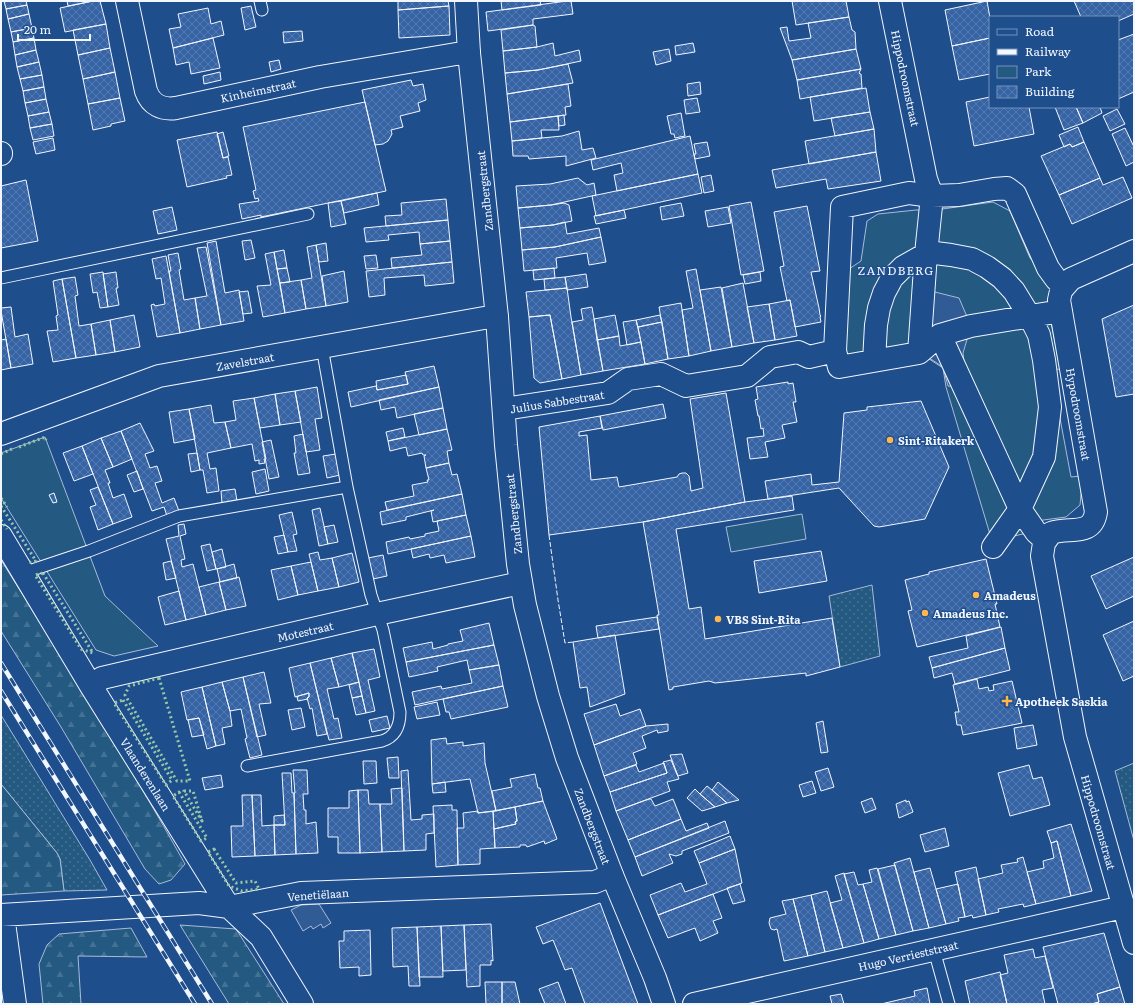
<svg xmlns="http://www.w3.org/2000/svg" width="1135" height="1005" font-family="Literata,serif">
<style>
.grass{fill:url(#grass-dots);stroke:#a8bbd7}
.forest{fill:url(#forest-firs);stroke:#a8bbd7}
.park{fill:#245a82;stroke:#a8bbd7}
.parking{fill:#305b95;stroke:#a8bbd7}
.building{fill:url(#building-cross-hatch);stroke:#f2f6ff}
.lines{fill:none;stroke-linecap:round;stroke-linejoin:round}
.lane-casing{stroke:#f2f6ff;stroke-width:13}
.street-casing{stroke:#f2f6ff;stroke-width:24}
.secondary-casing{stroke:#f2f6ff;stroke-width:24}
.lane{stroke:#1f4e8c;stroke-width:11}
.street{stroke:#1f4e8c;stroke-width:22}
.secondary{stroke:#1f4e8c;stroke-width:22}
.rail-casing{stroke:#f2f6ff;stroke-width:4.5}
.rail{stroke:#1f4e8c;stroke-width:3;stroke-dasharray:9;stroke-linecap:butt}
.hedge{stroke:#97c8a6;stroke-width:3;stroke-dasharray:2 3;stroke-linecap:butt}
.fence{stroke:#f2f6ff;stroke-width:1;stroke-dasharray:5 2;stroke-linecap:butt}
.poi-dot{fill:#ffb74d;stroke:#1f4e8c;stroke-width:1.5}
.labels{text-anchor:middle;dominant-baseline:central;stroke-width:3;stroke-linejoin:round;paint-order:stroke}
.street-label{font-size:11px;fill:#f2f6ff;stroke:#1f4e8c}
.poi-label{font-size:11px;font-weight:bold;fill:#f2f6ff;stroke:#1f4e8c;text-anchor:start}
.neighbourhood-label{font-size:12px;letter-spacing:1px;fill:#f2f6ff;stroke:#1f4e8c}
</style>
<defs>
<pattern id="grass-dots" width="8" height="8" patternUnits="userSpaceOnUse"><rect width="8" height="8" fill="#245a82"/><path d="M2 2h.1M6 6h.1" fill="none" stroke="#447295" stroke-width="1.8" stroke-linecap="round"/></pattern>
<pattern id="forest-firs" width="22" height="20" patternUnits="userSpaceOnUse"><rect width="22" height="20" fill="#245a82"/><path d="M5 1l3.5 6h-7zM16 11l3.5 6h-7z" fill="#447295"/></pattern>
<pattern id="building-cross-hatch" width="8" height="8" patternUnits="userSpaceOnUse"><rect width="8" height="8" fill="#3563a3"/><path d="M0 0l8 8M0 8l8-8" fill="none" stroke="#537ab1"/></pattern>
</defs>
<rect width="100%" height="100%" fill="#1f4e8c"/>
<path class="grass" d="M872 585 880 656 840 667 829 596Z
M1 715 90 860 107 890 64 891 60 859 57 853 1 784Z
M1134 763V841L1115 771Z"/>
<path class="forest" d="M1 560C64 660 127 760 185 864L171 880 159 884 145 869 61 727 1 631Z
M1 784 57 853 60 859 64 891 1 895Z
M180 925 236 929 284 1004H229Z
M131 928 147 957 78 956 81 1004H43L39 964 47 945 59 934Z"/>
<path class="park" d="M993 202 1010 211 1030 258 1053 283 1050 317 1060 369 1051 370 1071 477 1081 476 1082 484 1080 505 1066 517 1036 521 1023 534 992 541 946 387 943 368 923 355 835 372 849 269 861 261 867 221 878 214 916 210H935Z
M45 437 105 596 158 646 114 656 96 650 1 498V453Z
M802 514 806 539 731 552 726 527Z"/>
<path class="parking" d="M935 292 959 298 971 326 963 353 964 362 959 387 948 386 943 367 923 354 929 293Z
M319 904 331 923 323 928 321 924 313 929 311 926 303 931 291 910 301 905Z"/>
<path class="building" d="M4 1H26L27 5 6 9Z
M67 1H93L68 6Z
M93 1H100L106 24 65 32 60 8Z
M398 1H448L449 6 398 10Z
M501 1H540L541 5 502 10Z
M567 1H571L573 14 533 19V25L488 31 486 12Z
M792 1H846L849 17 796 25Z
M987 1 990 18V38L952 46 945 10Z
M1074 1H1134V14L1118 21V17H1081Z
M27 5 29 14 8 19 6 9Z
M251 6 256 27 245 30 241 8Z
M449 6 450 35 399 38 398 10Z
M208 8 211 24 221 21 224 35 173 48 169 29 181 27 178 14Z
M29 14 32 28 11 32 8 19Z
M849 17 852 30 855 32 856 49 792 60 780 28 787 27 789 41 811 38 808 23Z
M106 24 110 48 78 55 73 30Z
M533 25 535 26 537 47 503 51 501 30Z
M32 28 34 38 13 42 11 32Z
M302 31 303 41 284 43 283 32Z
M1134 34V92L1118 99V40Z
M34 38 36 50 15 55 13 42Z
M213 38 220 68 191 74 189 62 176 65 173 48Z
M990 38V74L959 80 952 46Z
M553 43 555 56 579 50 581 61 538 70 505 73 503 51 537 47Z
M693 43 695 52 676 55 675 46Z
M110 48 115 72 83 79 78 55Z
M669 49 671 61 656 65 653 52Z
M856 49 861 69 797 80 792 60Z
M36 50 39 62 17 67 15 55Z
M279 60 281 69 271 72 269 62Z
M39 62 42 75 20 79 17 67Z
M568 64 573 83 507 94 505 73 538 70Z
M861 69 859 73 860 74H861L862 88 800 99 797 80Z
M115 72 120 98 88 104 83 79Z
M220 72 221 80 204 84 203 76Z
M42 75 44 87 23 91 20 79Z
M411 80 413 86 423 84 426 100 418 103 420 111 400 116 403 127 391 130 392 134 388 141 383 144 375 145 362 90Z
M700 82 701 94 688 96 687 84Z
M568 84 571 106 565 107 566 115 510 122 507 94Z
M44 87 46 99 25 103 23 91Z
M866 88 870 112 814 121 810 97Z
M990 97V107H1029L1034 134 974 146 966 102Z
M120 98 125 121 111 124V126L93 130 88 104Z
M697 98 700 112 686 114 684 100Z
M46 99 49 112 28 116 25 103Z
M365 102 386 191 261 217V215L242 219 239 204 259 201 258 198 255 199 253 191 256 190 243 127Z
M1055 107H1076L1083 123 1064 130Z
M1076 107H1100L1102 113 1083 123Z
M1117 109 1125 124 1110 131 1103 116Z
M49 112 52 124 30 128 28 116Z
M870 112 874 129 835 136 831 118Z
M681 113 685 136 675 138 674 134H671L667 116Z
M564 115 565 125 559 126 558 116Z
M558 116 559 130H541L542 138 512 141 510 122Z
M52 124 54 136 33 140 30 128Z
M1078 127 1084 142 1072 147 1070 144 1064 147 1059 135Z
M1125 128 1134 147V162L1126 166 1112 134Z
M874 129 876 152 809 164 805 141Z
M579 131 582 150 593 148 596 158 566 166V156L529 159 528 156H513L512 141 562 136Z
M217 132 223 158 228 157 232 175 226 176 227 178 187 187 177 140Z
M223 132 229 156 223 158 217 134Z
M690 136 698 174 617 191 614 175 623 173 621 163 593 170 591 160Z
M53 138 55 150 36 154 33 142Z
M707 142 710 156 695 159 694 154H696L694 144Z
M1084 142 1100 178 1059 195 1041 156 1070 144 1072 147Z
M876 152 881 181 828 189 826 179 776 188 772 170Z
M698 174 702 193 596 216 592 196Z
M711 175 714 191 704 193 701 177Z
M1123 177 1132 198 1072 224 1059 195 1100 178 1103 185Z
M578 178 587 185 594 183 596 195 551 205 518 208 516 186 550 184Z
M26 180 38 241 1 248V186Z
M377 193 379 205 344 213 341 201Z
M446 199 448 220 386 226 385 216 402 215 401 203Z
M341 201 346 224 331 227 328 203Z
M751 202 764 271 741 275 729 206Z
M564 203 569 205 572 221 553 225 520 228 518 208 551 205Z
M681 203 684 216 662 220 660 207Z
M807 206 820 271 811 272 819 308 820 315 821 316 820 317 821 322 795 327 790 300 787 301 780 267 784 266 774 212Z
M172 207 177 230 158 234 153 211Z
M728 207 731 223 708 227 705 211Z
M624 210 626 218 596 224 594 216Z
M448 220 450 241 420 244 419 232 388 235 389 240 366 242 364 228Z
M565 222 567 234 599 228 601 237 555 247 522 250 520 228 553 225Z
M601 237 606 262 589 265 587 253 556 258 557 268 524 271 522 250 555 247Z
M251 240 255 258 245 260 242 241Z
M216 241 225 293 239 290 244 321 221 325 207 243Z
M450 241 452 262 392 268 391 258 422 255 420 244Z
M326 243 328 261 319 262 316 245Z
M316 245 326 306 306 309 301 280 312 278 307 247Z
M206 247 221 325 200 329 195 298 207 296 197 248Z
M284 250 287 268 277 269 274 252Z
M274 252 285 313 263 317 257 286 271 285 265 254Z
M178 253 181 269 179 270 184 300 195 298 200 329 180 333 169 271H171L168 255Z
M376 255 378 268 366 269 364 256Z
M166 256 180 333 157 337 151 305 154 304 155 306 165 304 161 278 156 279 152 259Z
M452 262 454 283 425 286 424 275 384 278 385 295 369 297 366 271Z
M287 268 290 282 280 283 277 269Z
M554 268 555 278 534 280 533 270Z
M696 269 711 351 689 356 682 310 693 308 686 271Z
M344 271 348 302 326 306 322 276Z
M103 272 108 307 100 308 97 292 93 293 90 274Z
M116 272 118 288H116L119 305 108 307 103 274Z
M760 272 761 281 745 284 743 275Z
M586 274 588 287 567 290 565 277Z
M75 277 78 295 75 296 79 326 91 324 96 355 76 358 62 279Z
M565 277 567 288 545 290 544 279Z
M62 279 76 358 53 362 47 331 58 330 56 316 58 315 53 281Z
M301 280 306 309 285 313 280 283Z
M743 283 754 343 732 347 722 288Z
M721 287 732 347 711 351 700 290Z
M567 288 571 317 581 375 562 379 550 315 529 317 526 292Z
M248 291 252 313 243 314 239 292Z
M790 300 797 336 775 340 769 304Z
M681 303 689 356 668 359 659 307Z
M769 304 775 340 754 343 747 307Z
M1134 305V394L1116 397 1102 319Z
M11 307 15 337 28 334 33 364 11 368 1 311V308Z
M592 307 603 371 581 375 572 322 583 320 581 309Z
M134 315 140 347 115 352 110 320Z
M550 315 562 379 540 383 534 378 529 317Z
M615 315 619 336 597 340 594 319Z
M660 315 662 322 638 327 636 320Z
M110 320 115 352 96 355 91 324Z
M636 320 641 342 627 345 623 322Z
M662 322 668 359 645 364 638 327Z
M619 336 620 346 641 342 645 364 603 371 597 340Z
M6 339 11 368 1 370V340Z
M434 366 439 387 351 407 348 392 376 386 377 390 408 384 405 372Z
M406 375 408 384 377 390 376 381Z
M788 382V384L793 383 796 402H793L797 422 782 425 785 438 765 442 768 457 750 459 747 438 764 436 763 428 761 429 759 416H758L755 400 758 399 756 387Z
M317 387 322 418 315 419 320 450 306 452 295 391Z
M439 387 443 408 397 418 395 407 381 410 379 400Z
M295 391 301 422 280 425 275 394Z
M726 393 745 502 643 522 549 535 539 427 600 416 602 428 579 432V436L587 435 591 480 617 477 619 487 677 477 679 474 682 473H686L689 476 691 491 703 488 690 399Z
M275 394 280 425 260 428 254 398Z
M254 398 266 459H264L265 463 259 464V460L255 461 252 444 231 448 225 422 236 420 233 401Z
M921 401 949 467 925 519 879 527 874 526 839 488 768 499 765 481 811 474 812 485 839 482 844 413 867 410V407Z
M663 404 666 418 603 430 600 416Z
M211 405 214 423 225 422 231 448 207 453 210 469 216 468 219 491 207 493 203 470H200L189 409Z
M443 408 447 429 419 435 414 414Z
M189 409 195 439 174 443 169 412Z
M140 423 154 451 145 454 150 468 157 466 162 481 155 483 162 503 174 498 179 511 167 516 164 507 152 511 121 431Z
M403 428 405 437 388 441 386 432Z
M447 429 452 450 447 451 449 463 426 468 424 456 426 455H423L422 453 408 456 406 447 390 451 388 441Z
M121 431 132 459 113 467 101 438Z
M303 434 310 473 298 475 294 453H296L294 436Z
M101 438 113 467 105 470 110 483H108L113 498 124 494 132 517 113 524 82 446Z
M271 440 279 477 269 479 262 442Z
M82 446 93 474 74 481 63 453Z
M197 453 200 470 191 472 188 454Z
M336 454 340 475 327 478 323 456Z
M449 463 452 475 457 474 462 494 387 510 385 502 414 496 412 485 428 482 427 480H429L426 468Z
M265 469 269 491 256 494 252 472Z
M137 471 143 489 134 492 127 475Z
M98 487 113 524 98 530 90 507 96 505 90 490Z
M235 489 237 501 222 503 221 491Z
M54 493 57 502 53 503 49 495Z
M462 494 466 515 433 522 431 511 434 510 406 517V520L382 525 380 512Z
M792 496 794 510 676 529 689 609 701 607 705 639 832 618 840 667 806 676V673L715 683 709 681 673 687V689L669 690 657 615H659L643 522 745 502Z
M320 508 328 544 319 546 312 510Z
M292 512 297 534 293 535 297 551 288 552 279 515Z
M466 515 471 536 388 554 386 542 409 537 410 539 425 536V534L439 531 437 521Z
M184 524 186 534 180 536 185 559 181 560 182 567 193 564 206 615 186 620 166 539 179 536 178 525Z
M334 525 338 542 328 544 324 527Z
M284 535 288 552 278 554 274 537Z
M471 536 475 557 446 563 444 555 430 558 429 554 413 558 411 549Z
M210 544 216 569 207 571 201 546Z
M222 549 226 567 216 569 212 552Z
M821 551 827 581 759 593 754 561Z
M318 552 320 560 332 558 339 587 318 591 309 554Z
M352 553 359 582 339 587 332 558Z
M383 555 387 576 373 579 368 558Z
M1134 557V596L1106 609 1091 576Z
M986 559 997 604H995L1000 627 917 647 908 611 912 610 905 580 929 574V572Z
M171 561 176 578 166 580 163 563Z
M311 562 318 591 298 595 291 566Z
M234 564 237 578 220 582 217 569Z
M291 566 298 595 278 600 271 570Z
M239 577 246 606 226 610 219 582Z
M219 582 226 610 206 615 199 587Z
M179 591 186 620 165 625 158 597Z
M657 617 659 629 598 638 596 626Z
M1134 621V676L1123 681 1103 635Z
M489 623 494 645 406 662 403 648 432 642 433 649 448 645V644L463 641 460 630Z
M1001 627 1005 648 932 668 929 657 968 648 966 636Z
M615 635 625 694 590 707 587 687 580 688 573 642Z
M494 645 499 665 469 670 467 660 437 667 438 671 409 677 406 662Z
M1005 648 1010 670 955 684 952 673 934 678 932 668Z
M374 649 380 677 368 680 375 711 366 713 352 653Z
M352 653 359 682 339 687 331 658Z
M331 658 339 687 327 689 334 719 338 718 342 738 329 740 310 663Z
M310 663 327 734 317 736 312 708 310 709 307 698 309 697V693L295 697 289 668Z
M499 665 503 686 415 705 412 692 441 686 442 689 472 683 469 670Z
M264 672 271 703 259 704 266 735 257 737 243 677Z
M243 677 262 755 250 758 245 739 247 738 241 709 230 711 222 682Z
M977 679 979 689 988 687 989 691 994 690 993 685 1012 681 1022 723 963 735 961 725H957L955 712H959L953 685Z
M222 682 230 711 232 726 222 728 225 744 216 746 202 687Z
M359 682 362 696 352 698 349 685Z
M503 686 508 707 451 719 449 712H446L443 699Z
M202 687 216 746 207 749 199 718 187 720 181 692Z
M309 693V697L307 698 308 699 298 701 297 697H298V696Z
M362 696 366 713 356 715 352 698Z
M437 702 440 715 417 719 414 707Z
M616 704 620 716 640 709 646 726 594 745 584 714Z
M301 708 305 727 292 730 288 710Z
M387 716 390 728 372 732 369 720Z
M199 718 204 735 192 737 188 720Z
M823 721 828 752 821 753 816 723Z
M668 724V731L658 733 657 730 642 736 646 748 633 753 637 764 604 776 594 745 646 726Z
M1033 725 1037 745 1017 749 1014 728Z
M446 738 447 744 463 742V746L484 743 485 763 496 811 478 813 470 779 432 784 431 740Z
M682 754 688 773 678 776 670 755Z
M398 757 399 778H389L387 758Z
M671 760 679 779 667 782 670 791 616 811 610 792 667 773 663 762Z
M363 761H376L377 783 364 784Z
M664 763 667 773 610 792 604 776 636 765 639 772Z
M1029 765 1033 779 1042 777 1050 805 1010 816 998 773Z
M828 768 834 787 821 791 815 772Z
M293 770H307L308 794H303L304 810H306V824L316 822 318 853 296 854 294 793H295Z
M408 770 411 820 422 819V815L434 814V833L426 834V850L404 851 401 771Z
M282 773H291L292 793H294L296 854 275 855 274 825H285Z
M535 774 538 788H540L543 801 496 811 492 791 512 787 510 779Z
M221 775 223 787 205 790 202 778Z
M812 781 816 793 803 797 799 785Z
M445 782 446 792 433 793 432 784Z
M718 782 739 800 727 803 712 790Z
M707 786 712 790 727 803 715 807 700 794Z
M402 788 404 851 382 852 380 804H392L391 789Z
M695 789 700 794 715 807 702 811 687 798Z
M358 790 360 853H338V837H328V808H349V791Z
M358 790H368L369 804H380L382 852 360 853Z
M242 795H252L255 856 232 857 231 826H243Z
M252 795H261L262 826 274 825 275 855 255 856Z
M872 798 876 809 865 813 861 802Z
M649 799H651L655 806 673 799 681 819 628 840 616 811Z
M906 800V802L909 801 913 812 899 818 896 804Z
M543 801 557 839 545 844 544 841 527 847 526 845H520V847L495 848 494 829 516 824 515 822 517 821 515 807Z
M452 805V810H457L458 865 436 867 433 806Z
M515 807 517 821 515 822 516 824 494 829 493 811Z
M478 811V813L493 811 495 848 480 849V864L458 865 457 828H464L463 813Z
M284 815 285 825H274V816Z
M681 819 686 831 707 823 709 828 635 857 628 840Z
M725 821 729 833 682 851V854L676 856 669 854 673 863 642 876 635 857Z
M1071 824 1092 891 1071 896 1057 841 1051 843 1047 831Z
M945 828 949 846 925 852 920 835Z
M730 836 735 849 699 863 694 851Z
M1057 841 1071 896 1036 904 1027 872 1044 868 1043 861 1054 858 1051 843Z
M735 849 742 883 658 915 650 895 681 883 685 892 707 884 699 863Z
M1023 857 1036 904 1024 907 1023 904 998 909 999 912 986 915 978 879 1003 873 1001 865 1018 862 1017 859Z
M910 858 929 928 913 931 894 863Z
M895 865 913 931 896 935 878 869Z
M976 867 986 915 973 918 972 915 965 917 955 872Z
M877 868 896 935 879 939 863 884 872 882 869 870Z
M930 868 946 924 929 928 914 872Z
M854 872 858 885 863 884 879 939 864 943 844 874Z
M844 873 864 943 843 948 830 903 842 900 835 876Z
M740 884 745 901 733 904 727 888Z
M958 884 965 917 958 918 959 921 946 924 936 889Z
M827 891 843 948 825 952 811 895Z
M713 894 722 918 713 921 718 933 700 941 695 928 668 938 658 915Z
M811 895 825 952 808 956 793 899Z
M793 899 808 956 784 961 777 929 774 930 771 929 769 923 770 918 786 914 782 901Z
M600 903 638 1004H585L572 968 565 970 553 940 543 944 536 927Z
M491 924 493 961 491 960V965H480V986L467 987 464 925Z
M464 925 466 970 443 971 441 926Z
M441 926 443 977H419L417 927Z
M417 927 420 986H409L408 966 393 967 392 928Z
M370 930 371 975 359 976V967L340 968 339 941H344V931Z
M1104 933 1120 987 1097 994 1099 1002 1092 1004H1058L1043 947Z
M1033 949 1035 958 1045 956 1053 988 1042 990 1045 1004H1007L1000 975 1008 973 1004 955Z
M1000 972 1007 1004H970L965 981Z
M485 982H502V1004H486Z
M502 982H515L520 1004H502Z
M558 982 566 1004H545L539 989Z
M1120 987 1125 1004H1092L1099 1002 1097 994Z
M927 988 930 1004H881L915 996 914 991Z
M841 994 844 1004H832L830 996Z"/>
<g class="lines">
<g class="lane-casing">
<path id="lane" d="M260 1 262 10
M1 278 308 214
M23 573 89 551 179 516 347 487
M247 766 382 741C395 737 400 726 400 712L383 630 371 595 347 487 322 347
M934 950 949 1004"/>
</g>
<g class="street-casing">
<path id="street" d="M127 1 146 91C151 105 162 110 176 108L320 77 456 54 469 53
M890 1 926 179 932 196 959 195 994 189 1007 188 1015 194 1048 268 1056 279 1064 287 1061 291 1059 300 1096 512C1092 538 1068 526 1051 533L1044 543 1042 556 1075 737 1134 943
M1 153V154
M1064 287 1071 279 1134 251
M940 335 1020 509 1036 532 1045 540
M835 351 842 207 909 193 932 196 926 254 919 353
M874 361 876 325 879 308 884 293 892 278 903 267 926 254 935 253 951 255 972 259 987 267 1002 278 1014 291 1030 317 1039 335 1044 360 1050 407 1044 457 1020 509 993 547
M504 409 608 393 628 379 661 374 686 386 747 376 770 357 798 352 809 357 835 351 839 367 919 353 940 335 971 326 1061 311
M1 434 159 376 484 318 497 317
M1 536 91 686 229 907 261 937 302 1004
M91 686 102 678 377 614 521 583
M1 915 199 903 229 907 301 893 595 882 612 875
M3 915 15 1004
M694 1004 1123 907"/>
</g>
<g class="secondary-casing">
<path id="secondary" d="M466 1 469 53 497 317 506 445 518 564 525 605 548 696 567 758 612 875 655 978 664 1004"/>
</g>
<use href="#lane" class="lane"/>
<use href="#street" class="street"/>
<use href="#secondary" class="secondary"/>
<g class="rail-casing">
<path id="rail" d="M1 663 212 1004
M1 691 195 1004"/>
</g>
<use href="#rail" class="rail"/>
<path class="hedge" d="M19 447 45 437 46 440
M1 454 14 448
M1 498 7 507
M1 506 36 561 28 563V562
M1 520 7 529
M43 573 93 653 81 649 35 575Z
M159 678 190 781H177L125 695 129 686Z
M123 700 172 780 166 785 114 703Z
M184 791H193L202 821Z
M179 792 207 838 201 841 173 796Z
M214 849 236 883 255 881 259 889 242 891 229 886 208 852Z"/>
<path class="fence" d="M549 535 558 600 565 643 573 642"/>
</g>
<g class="poi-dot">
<circle cx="890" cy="440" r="4"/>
<circle cx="976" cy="595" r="4"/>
<circle cx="925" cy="613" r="4"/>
<circle cx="718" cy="619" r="4"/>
<path d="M1005 695h4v4h4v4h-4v4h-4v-4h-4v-4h4z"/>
</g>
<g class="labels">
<g class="street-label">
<text transform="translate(906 78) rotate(78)">Hippodroomstraat</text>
<text transform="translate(258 90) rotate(-12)">Kinheimstraat</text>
<text transform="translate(484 191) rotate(-96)">Zandbergstraat</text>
<text transform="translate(245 361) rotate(-10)">Zavelstraat</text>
<text transform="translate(557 401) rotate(-9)">Julius Sabbestraat</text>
<text transform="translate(1079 414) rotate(80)">Hypodroomstraat</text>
<text transform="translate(513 514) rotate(-96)">Zandbergstraat</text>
<text transform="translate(305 631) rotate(-13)">Motestraat</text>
<text transform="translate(146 774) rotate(58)">Vlaanderenlaan</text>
<text transform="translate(1099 822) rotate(74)">Hippodroomstraat</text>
<text transform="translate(593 826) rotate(69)">Zandbergstraat</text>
<text transform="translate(318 894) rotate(-4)">Venetiëlaan</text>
<text transform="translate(908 955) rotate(-13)">Hugo Verrieststraat</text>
</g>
<g class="poi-label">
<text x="898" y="440">Sint-Ritakerk</text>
<text x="984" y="595">Amadeus</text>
<text x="933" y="613">Amadeus Inc.</text>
<text x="726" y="619">VBS Sint-Rita</text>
<text x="1015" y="701">Apotheek Saskia</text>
</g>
<g class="neighbourhood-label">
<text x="896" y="270">ZANDBERG</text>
</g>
</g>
<rect width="1135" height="1005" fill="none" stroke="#f2f6ff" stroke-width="4"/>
<rect x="989" y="16" width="130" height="92" fill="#1f4e8c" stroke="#7391ba"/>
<rect x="997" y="29" width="20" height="6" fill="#1f4e8c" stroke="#7391ba"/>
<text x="1025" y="36" font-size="12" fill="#f2f6ff">Road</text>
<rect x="997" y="49" width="20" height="6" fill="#f2f6ff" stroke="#7391ba"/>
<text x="1025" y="56" font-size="12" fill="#f2f6ff">Railway</text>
<rect x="997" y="66" width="20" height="12" fill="#245a82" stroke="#7391ba"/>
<text x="1025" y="76" font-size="12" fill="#f2f6ff">Park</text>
<rect x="997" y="86" width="20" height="12" fill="url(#building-cross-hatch)" stroke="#7391ba"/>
<text x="1025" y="96" font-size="12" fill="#f2f6ff">Building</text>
<path d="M18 34v6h72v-6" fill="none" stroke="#f2f6ff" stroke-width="2"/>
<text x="24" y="34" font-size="12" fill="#f2f6ff" stroke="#1f4e8c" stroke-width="3" paint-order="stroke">20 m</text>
</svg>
